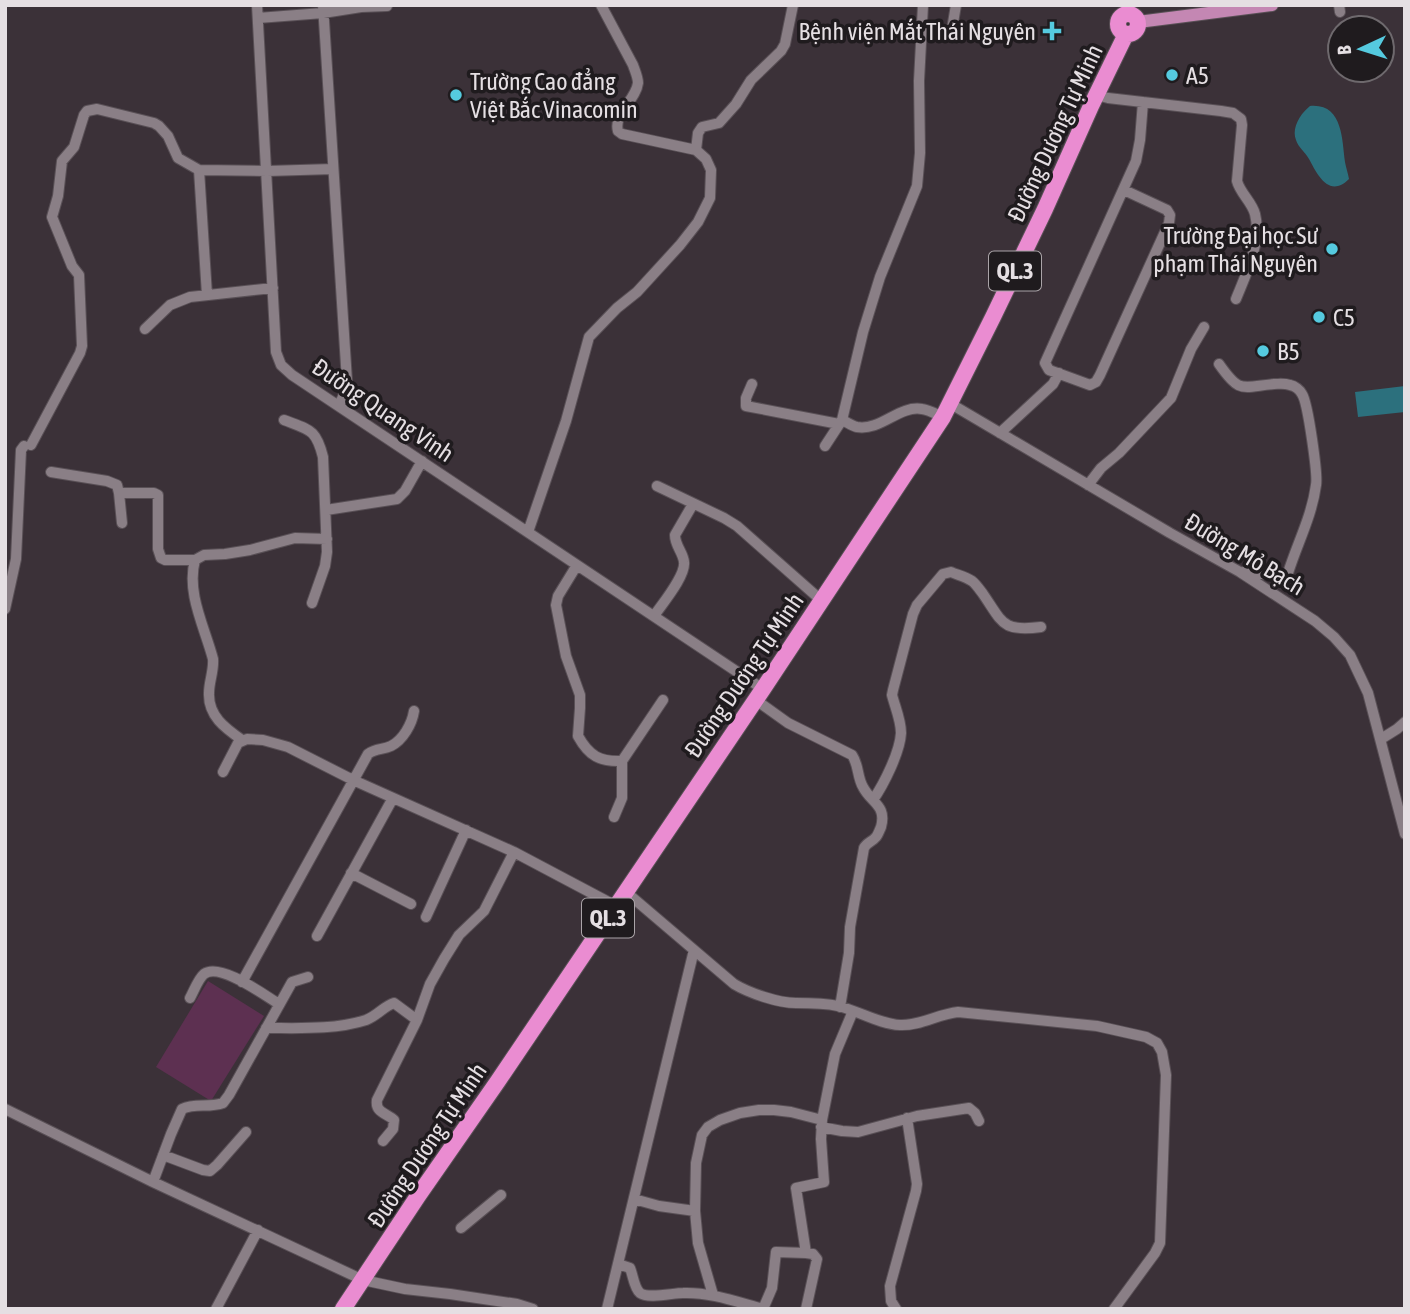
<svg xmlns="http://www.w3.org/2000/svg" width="1410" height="1314" font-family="'Asap Condensed',sans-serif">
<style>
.green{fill:#5d3051}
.water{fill:#2c707d}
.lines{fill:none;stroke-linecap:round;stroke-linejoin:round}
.minor-casing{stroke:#595056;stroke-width:12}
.major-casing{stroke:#595056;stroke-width:14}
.highway-casing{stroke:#595056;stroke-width:18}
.minor{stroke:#8a7f86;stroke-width:10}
.major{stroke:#c487b3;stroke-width:12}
.highway{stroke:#ea8cd1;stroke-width:16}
.poi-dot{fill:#55cadf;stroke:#1f1b1e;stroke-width:2.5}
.labels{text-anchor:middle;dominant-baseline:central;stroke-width:7;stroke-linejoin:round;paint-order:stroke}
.shield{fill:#1f1b1e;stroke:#aaa4a8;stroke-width:2}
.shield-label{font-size:23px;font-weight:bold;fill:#e5dfe3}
.poi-label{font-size:24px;fill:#e5dfe3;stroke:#1f1b1e;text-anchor:start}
.street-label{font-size:24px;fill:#e5dfe3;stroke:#1f1b1e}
</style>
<rect width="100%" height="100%" fill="#3b3138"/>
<path class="green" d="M208 981 264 1016 211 1101 156 1067Z"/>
<path class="water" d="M1310 106C1343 103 1342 140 1345 162 1346 168 1348 173 1349 179 1329 199 1317 174 1309 159 1305 152 1298 147 1296 140 1291 128 1301 113 1310 106Z
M1405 386V412L1358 417 1355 392Z"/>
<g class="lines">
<g class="minor-casing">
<path id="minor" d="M257 5 276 352 281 365 292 375 763 689
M323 5 347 381 345 392 339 406
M1339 5 1340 12
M258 18 323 13 361 7 387 6
M952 29 956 5
M1096 95 1108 98 1221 111 1233 113 1241 119 1242 125 1237 181C1240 193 1252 202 1255 214 1262 242 1246 274 1236 299
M696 150 698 133 702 127 719 123 736 104 751 80 781 51 785 44 793 5
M199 170 207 295
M1124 190 1167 210 1170 215 1169 223 1100 375 1096 382 1090 385 1049 370 1045 363 1136 161 1140 140 1143 102
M145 329 170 305 190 297 273 288
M1219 364C1240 394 1241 387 1274 384 1279 384 1284 383 1290 385 1295 386 1300 390 1302 394 1308 403 1318 475 1316 485 1312 516 1297 544 1288 573L1284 575 1243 572
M752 384 746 398V406L839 424
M951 404 1170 533 1240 572 1315 621 1334 637 1350 655 1368 693 1405 834
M284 420C310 430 316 429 323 457L327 552 325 566 312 603
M842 420C847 422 852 426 857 427 881 431 899 405 922 409 929 410 936 414 943 417
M1000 433 1053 384 1059 373
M31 445 80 353 82 346 79 275 72 266 52 217 58 196 62 161 74 147 84 115 87 111 97 109 154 123 159 126 168 136 178 158 199 170 267 171 333 169
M825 446 842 420 863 332 880 277 917 186 920 153 919 81 923 5
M51 472 107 481 117 485 119 493 122 523
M1088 485 1101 468 1119 453 1171 398 1191 349 1204 327
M657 486 724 518 737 526 822 601
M119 493H154L158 495V549L161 558 165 560H195
M326 510 397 499 405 491 422 461
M528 532 566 421 589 337 617 308 637 292 680 245 698 222 710 198 711 170 706 159 696 150 622 134 618 131C613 114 636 100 638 83 638 77 635 71 633 65L601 5
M577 565 558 596 556 605 566 656 580 695V708L578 736C589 756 600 762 622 761
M5 609 16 559 21 450 24 446
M654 616C662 604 686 576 684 562 683 552 675 546 675 535L693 504
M756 700 788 723 852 755C859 765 857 777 863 787 871 803 887 805 881 827 880 829 878 835 876 837 872 842 867 842 864 848L850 927 849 953 840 1007
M1381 739 1397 729 1405 722
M242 740C225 728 208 716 209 693 209 681 214 671 213 659 205 628 186 593 195 560L204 555 225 554 250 550 295 538 327 539
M223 772 238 743 247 739 263 740 288 747 353 780 514 852 616 906
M873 800C884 784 900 752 901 733 901 720 895 707 892 695L893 690 913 614 917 605 943 574 951 572C958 575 966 577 972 581 976 584 980 590 983 594 1003 623 1002 632 1041 627
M614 817 622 798V761L663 700
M351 873 411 904
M626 892 734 984C749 993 778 1003 796 1003 810 1003 824 1003 838 1006 859 1011 879 1024 900 1025 920 1026 938 1014 958 1012L1097 1026 1146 1037 1157 1043 1162 1052 1166 1075 1160 1243 1155 1253 1114 1309
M426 917 466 830
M317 936 393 798
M242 982 368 754C376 748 383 750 391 746 403 740 412 724 414 711
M190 998C194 991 198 979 204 974 220 962 264 995 279 1004
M266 1028C299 1028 335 1030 366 1020 377 1016 384 1006 394 1003L417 1020
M5 1109 153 1182 363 1280 405 1289 450 1294 517 1304 533 1309
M821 1127 842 1131 858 1132 917 1116 969 1108 975 1113 979 1121
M383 1141 393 1129 394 1120C387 1113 375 1113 377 1100L417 1020 430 984 444 959 459 935 484 911 514 852
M163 1155 203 1170 210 1171 217 1165 246 1132
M153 1182 171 1134 182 1109C195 1103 209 1108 223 1103L229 1095 292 982 308 977
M634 1199 659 1206 695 1211
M461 1228 501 1195
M806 1253 813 1254 817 1259 806 1309
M618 1264 630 1268C633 1275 634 1288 640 1293 648 1299 673 1293 683 1293 710 1292 737 1302 763 1309
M713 1295 698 1243 695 1211 696 1163 702 1135 708 1127 720 1120 740 1113 759 1110H774L791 1112 822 1120
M216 1309 258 1230
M607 1309 694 950
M763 1309 772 1288 776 1252 806 1253 796 1188 824 1182 821 1139 822 1120 835 1054 853 1011
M896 1309 891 1301 890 1286 916 1191 917 1184 907 1118"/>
</g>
<g class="major-casing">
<path id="major" d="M1138 22 1272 5"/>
</g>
<g class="highway-casing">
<path id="highway" d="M1118 24a10 10 0 1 1 20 0a10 10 0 1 1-20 0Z
M343 1309 418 1196 498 1081 763 689 943 417 993 317 1045 209 1091 106 1126 34"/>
</g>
<use href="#minor" class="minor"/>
<use href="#major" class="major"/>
<use href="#highway" class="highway"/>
</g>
<g class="poi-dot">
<path d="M1048.5 20.5h7v7h7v7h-7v7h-7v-7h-7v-7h7z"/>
<circle cx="1172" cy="75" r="7"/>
<circle cx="456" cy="95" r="7"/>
<circle cx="1332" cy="249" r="7"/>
<circle cx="1319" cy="317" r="7"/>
<circle cx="1263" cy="351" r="7"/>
</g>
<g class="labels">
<g class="shield">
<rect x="989" y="251.5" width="52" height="39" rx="5"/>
<rect x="582" y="898.5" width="52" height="39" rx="5"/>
</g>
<g class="shield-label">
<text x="1015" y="271">QL.3</text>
<text x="608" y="918">QL.3</text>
</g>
<g class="poi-label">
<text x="1036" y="31" text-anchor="end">Bệnh viện Mắt Thái Nguyên</text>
<text x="1186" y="75">A5</text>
<text x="470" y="81">Trường Cao đẳng<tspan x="470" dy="28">Việt Bắc Vinacomin</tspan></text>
<text x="1318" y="235" text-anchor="end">Trường Đại học Sư<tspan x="1318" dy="28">phạm Thái Nguyên</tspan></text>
<text x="1333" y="317">C5</text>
<text x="1277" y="351">B5</text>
</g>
<g class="street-label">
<text transform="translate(1055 133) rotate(-65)">Đường Dương Tự Minh</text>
<text transform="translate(383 410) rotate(34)">Đường Quang Vinh</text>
<text transform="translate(1245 554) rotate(31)">Đường Mỏ Bạch</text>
<text transform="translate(744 675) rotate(-56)">Đường Dương Tự Minh</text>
<text transform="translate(427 1145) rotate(-56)">Đường Dương Tự Minh</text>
</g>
</g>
<rect width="1410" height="1314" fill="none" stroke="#e5dfe3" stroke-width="14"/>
<g transform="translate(1361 49) rotate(266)"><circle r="33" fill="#1f1b1e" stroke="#6e696d" stroke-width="2"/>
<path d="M0-5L12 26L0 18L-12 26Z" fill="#55cadf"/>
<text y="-10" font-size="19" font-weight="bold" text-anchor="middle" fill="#e5dfe3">B</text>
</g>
</svg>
